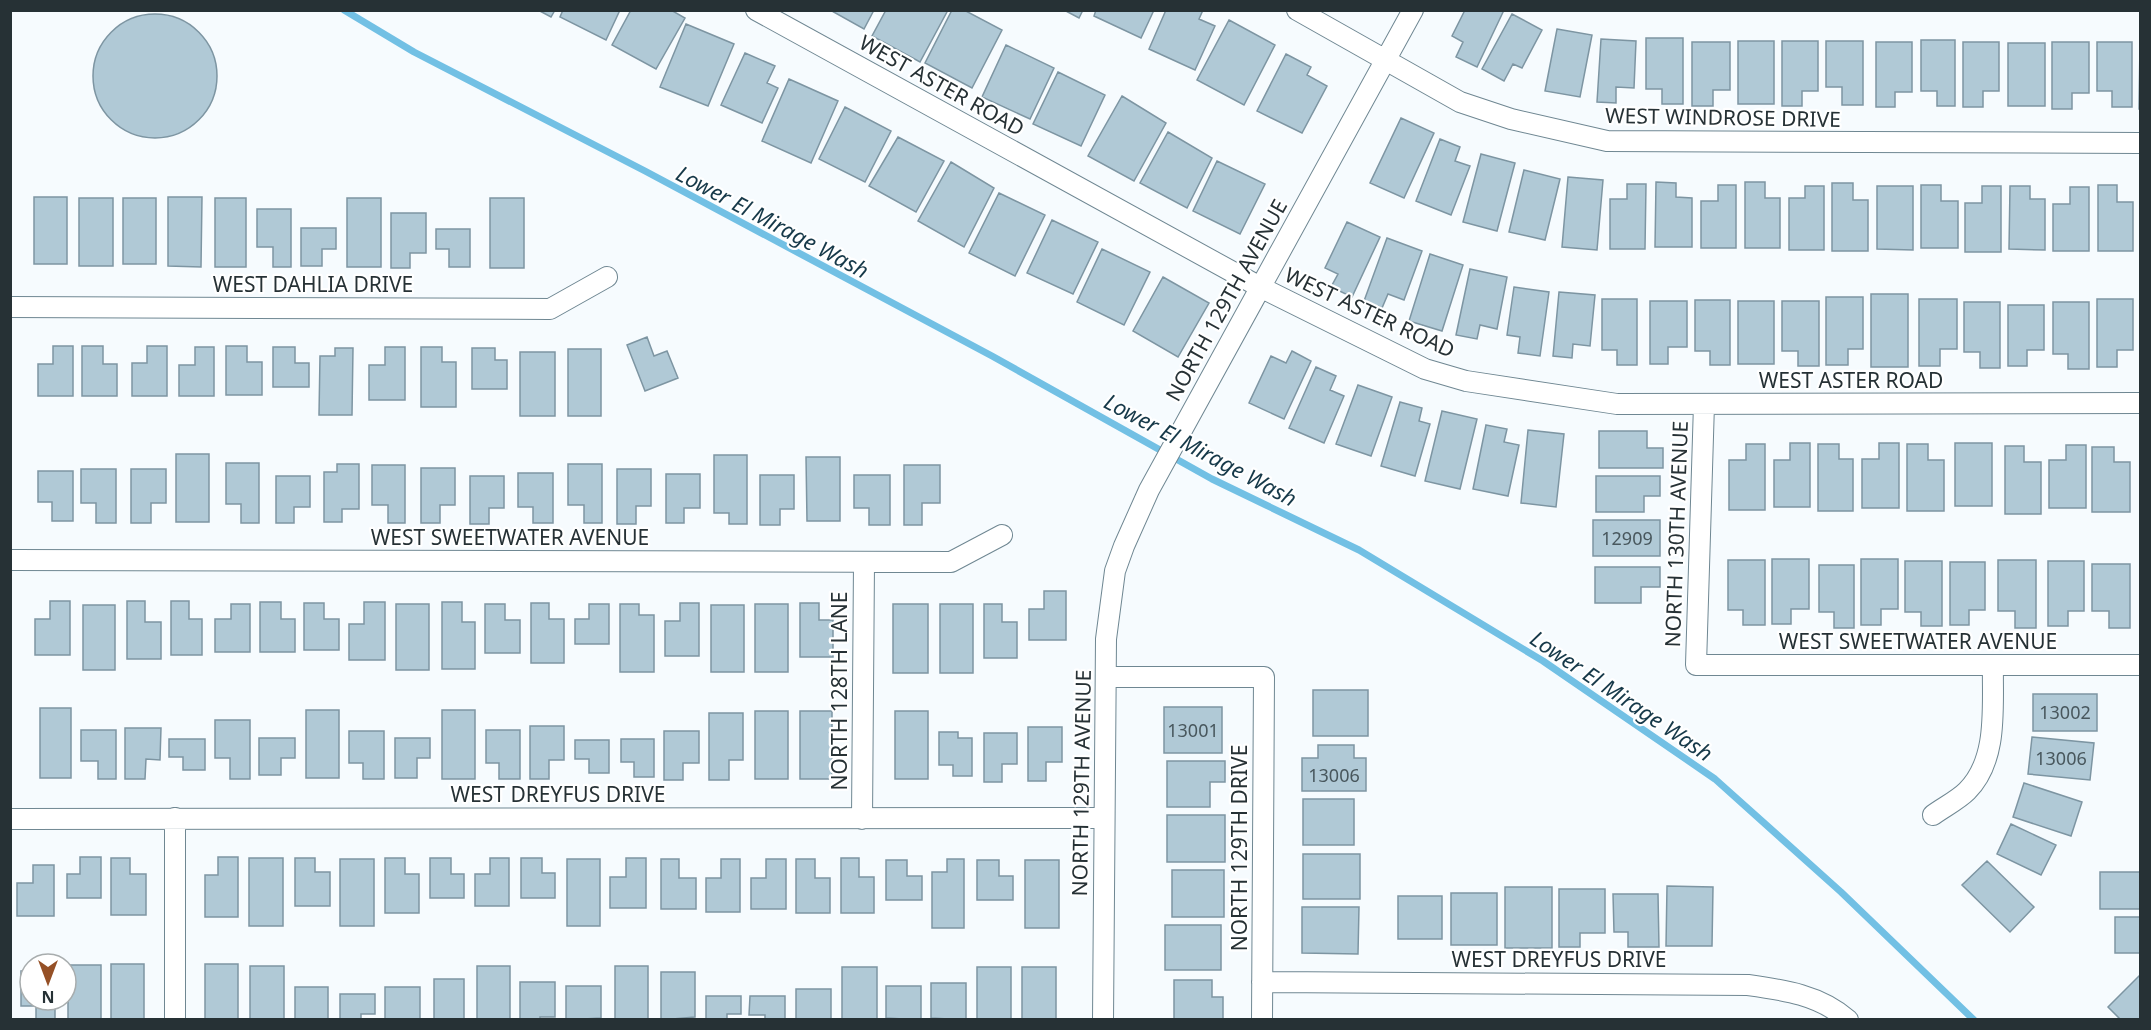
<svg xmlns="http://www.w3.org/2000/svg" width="2151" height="1030" font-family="'Noto Sans',sans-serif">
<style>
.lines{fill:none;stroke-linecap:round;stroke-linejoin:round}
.stream{stroke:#72c0e4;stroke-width:7}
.building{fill:#b0c9d6;stroke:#7d95a2;stroke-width:1.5}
.minor-casing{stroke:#6f8792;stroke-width:22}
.minor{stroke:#fff;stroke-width:20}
.labels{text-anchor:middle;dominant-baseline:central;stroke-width:4.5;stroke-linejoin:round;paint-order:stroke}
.number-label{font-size:18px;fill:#48575d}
.street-label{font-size:21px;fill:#263135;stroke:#fff}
.water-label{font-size:22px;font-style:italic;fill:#163949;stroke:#fff}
</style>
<rect width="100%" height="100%" fill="#f6fbfe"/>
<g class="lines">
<path class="stream" d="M344 10 414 52 645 171 992 356 1212 479 1359 550 1543 661 1715 779 1841 892 1974 1020"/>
</g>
<path class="building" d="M538 10H555L551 17Z
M563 10H620L606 40 560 17Z
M631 10H671L685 18 656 69 612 45Z
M830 10H874L864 29Z
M886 10H948L920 62 872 36Z
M952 10H964L1002 30 972 88 925 63Z
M1064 10H1083L1079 18Z
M1096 10H1154L1141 38 1094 16Z
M1166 10H1203L1199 19 1215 26 1195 70 1149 49Z
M1465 10H1504L1477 67 1456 57 1463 42 1452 36Z
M93 76a62 62 0 1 1 124 0a62 62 0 1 1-124 0Z
M1512 14 1542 30 1522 68 1513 64 1504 81 1482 69Z
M1229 20 1275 45 1244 105 1197 80Z
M686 24 734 44 708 106 660 87Z
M1557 29 1592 35 1580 97 1545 91Z
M1646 38H1683V104H1662V89H1646Z
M1601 39 1636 41 1634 88 1616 87V103L1597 102Z
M1921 40H1955V106H1937V91H1921Z
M1738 41H1774V104H1738Z
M1782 41H1818V91H1802V106H1782Z
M1826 41H1863V105H1842V87H1826Z
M1692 42H1730V90H1713V106H1692Z
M1876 42H1912V92H1895V107H1876Z
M1963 42H1999V91H1983V107H1963Z
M2052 42H2089V93H2072V109H2052Z
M2097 42H2132V107H2112V91H2097Z
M2008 43H2045V106H2008Z
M2140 44V109H2139Z
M1006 45 1054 68 1030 119 982 97Z
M745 53 775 66 767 83 778 88 762 123 721 105Z
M1286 54 1311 67 1307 75 1327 86 1302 133 1257 111Z
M1058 72 1105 95 1081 146 1033 124Z
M789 79 838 101 811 163 762 141Z
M1122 96 1166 123 1134 181 1088 156Z
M845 107 891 131 865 182 819 159Z
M1401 118 1434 133 1404 198 1370 183Z
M1168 132 1212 158 1187 208 1140 183Z
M898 137 944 161 916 212 869 186Z
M1440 139 1460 147 1455 161 1470 166 1451 215 1416 201Z
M1481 154 1515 163 1497 231 1463 222Z
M1217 161 1265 184 1240 234 1193 211Z
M951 162 994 188 964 247 918 221Z
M1524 170 1560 179 1545 240 1509 232Z
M1568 177 1603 180 1597 250 1562 247Z
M1656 182 1676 183V197L1692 198V247H1655Z
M1745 182H1765V198H1780V248H1745Z
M1832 183H1853V200H1868V251H1832Z
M1627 184H1646L1645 249H1610V199H1627Z
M1718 185H1736V248H1701V201H1718Z
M1921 185H1941V201H1958V248H1921Z
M2098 185H2117V202H2133V251H2098Z
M1805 186H1824V250H1789V198H1805Z
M1877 186H1913V250L1877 249Z
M1982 186H2001V252H1965V203H1982Z
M2010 186H2030V199H2045V250L2009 249Z
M2070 187H2089V251H2053V204H2070Z
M999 193 1045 215 1015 276 969 253Z
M34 197H67V264H34Z
M168 197H202L201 267 168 266Z
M79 198H113V266H79Z
M123 198H156V264H123Z
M215 198H246V267H215Z
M347 198H381V267H347Z
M490 198H524V268H490Z
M257 209H291V267H273V247H257Z
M391 213H426V253H410V268H391Z
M1052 220 1098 242 1073 294 1027 273Z
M1347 222 1380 237 1352 297 1331 287 1338 274 1325 268Z
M301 228H336V249H322V266H301Z
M436 229H470V267H449V249H436Z
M1387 238 1422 251 1404 300 1388 294 1382 308 1364 301Z
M1102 249 1150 272 1124 325 1077 302Z
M1430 254 1463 265 1442 331 1409 321Z
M1470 269 1507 277 1497 329 1480 325 1477 339 1456 335Z
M1163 277 1209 303 1178 357 1133 331Z
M1514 287 1549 292 1540 356 1518 353 1520 337 1507 335Z
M1559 292 1595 295 1590 346 1573 344 1572 358 1553 356Z
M1871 294H1908V367H1871Z
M1826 297H1863V349H1848V365H1826Z
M1602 299H1637V365H1617V350H1602Z
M1919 299H1957V349H1940V366H1919Z
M2097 299H2133V350H2117V367H2097Z
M1695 300H1730V365H1710V351H1695Z
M1650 301H1687V347H1668V364H1650Z
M1738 301H1774V364H1738Z
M1782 301H1819V366H1798V351H1782Z
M1964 302H2000V368H1980V352H1964Z
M2053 302H2089V369H2068V354H2053Z
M2008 305H2044V350H2027V366H2008Z
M647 337 654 356 667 351 678 378 645 391 627 345Z
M53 346H73V396H38V364H53Z
M82 346H103V364H117V396H82Z
M147 346H167V396H132V363H147Z
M226 346H247V362H262V395H226Z
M195 347H214V396H179V365H195Z
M273 347H295V363H309V387H273Z
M385 347H405V400H369V365H385Z
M421 347H442V362H456V407H421Z
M335 348H353L352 415H319L320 356H335Z
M472 348H495V360H507V389H472Z
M568 349H601V416H568Z
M1292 351 1311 361 1284 419 1249 403 1271 356 1286 363Z
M520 352H555V416H520Z
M1316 367 1336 376 1330 390 1344 396 1324 443 1289 428Z
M1358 385 1392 397 1371 456 1336 444Z
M1400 402 1422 408 1419 421 1430 424 1415 476 1381 466Z
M1442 411 1477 419 1460 489 1425 481Z
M1486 425 1507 429 1504 442 1519 445 1508 496 1473 489Z
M1528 430 1564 434 1556 507 1521 503Z
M1599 431H1647V448H1663V468H1599Z
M1790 443H1810V507H1774V460H1790Z
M1879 443H1899V508H1862V459H1879Z
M1955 443H1992V506H1955Z
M1746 444H1765V510H1729V460H1746Z
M1818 444H1839V459H1853V511H1818Z
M1907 444H1928V460H1944V511H1907Z
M2066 445H2086V508H2049V460H2066Z
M2005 446H2024V462H2041V514H2005Z
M2092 447H2114V462H2130V512H2092Z
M176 454H209V522H176Z
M714 455H747V524H729V513H714Z
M806 457H840V521H807Z
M226 463H259V523H241V504H226Z
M337 464H359V509H342V522H324V472H337Z
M568 464H602V523H584V505H568Z
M372 465H405V523H388V505H372Z
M904 465H940V503H922V525H904Z
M421 468H455V505H440V523H421Z
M81 469H116V523H96V503H81Z
M131 469H166V503H151V523H131Z
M617 469H651V506H636V524H617Z
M38 471H73V521H52V502H38Z
M518 473H553V523H533V507H518Z
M666 474H700V508H684V523H666Z
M760 475H794V509H780V525H760Z
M854 475H890V525H869V508H854Z
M276 476H310V507H294V523H276Z
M470 476H504V508H489V524H470Z
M1596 476H1660V496H1644V512H1596Z
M1593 520H1660V556H1593Z
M1772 559H1809V609H1791V624H1772Z
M1861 559H1898V609H1881V625H1861Z
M1728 560H1765V625H1743V610H1728Z
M1998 560H2036V628H2015V611H1998Z
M1905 561H1942V626H1921V612H1905Z
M2048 561H2084V611H2068V626H2048Z
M1950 562H1985V610H1969V625H1950Z
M2092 564H2130V628H2109V611H2092Z
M1819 565H1854V628H1834V612H1819Z
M1595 567H1660V587H1641V603H1595Z
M1044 591H1066V640H1029V609H1044Z
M50 601H70V655H35V619H50Z
M127 601H145V622H161V659H127Z
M171 601H189V619H202V655H171Z
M260 602H281V619H295V652H260Z
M364 602H385V660H349V624H364Z
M442 602H462V622H475V669H442Z
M304 603H324V619H339V650H304Z
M531 603H549V619H564V663H531Z
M680 603H699V656H665V621H680Z
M800 603H819V620H833V657H800Z
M231 604H250V652H215V619H231Z
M396 604H429V670H396Z
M485 604H505V620H520V653H485Z
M589 604H609V644H575V619H589Z
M620 604H639V615H654V672H620Z
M755 604H788V672H755Z
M893 604H928V673H893Z
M940 604H973V673H940Z
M984 604H1002V622H1017V658H984Z
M83 605H115V670H83Z
M711 605H744V672H711Z
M1313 690H1368V736H1313Z
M2033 694H2097V731H2033Z
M1164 707H1222V753H1164Z
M40 708H71V778H40Z
M306 710H339V778H306Z
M442 710H475V779H442Z
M755 711H788V779H755Z
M800 711H832V779H800Z
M895 711H928V779H895Z
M709 713H743V760H729V780H709Z
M215 720H250V779H230V758H215Z
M530 726H564V760H549V779H530Z
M1028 727H1062V762H1046V781H1028Z
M125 728H161L160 760 146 759 145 779H125Z
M81 730H116V779H98V761H81Z
M486 730H520V779H499V763H486Z
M349 731H384V779H363V763H349Z
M664 731H699V763H683V780H664Z
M939 732H958V738H972V776H953V765H939Z
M984 733H1017V764H1002V782H984Z
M2032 737 2094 743 2090 780 2028 774Z
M259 738H295V758H281V775H259Z
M395 738H430V758H417V778H395Z
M169 739H205V770H183V757H169Z
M621 739H654V777H634V762H621Z
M575 740H609V773H589V759H575Z
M1318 745H1354V758H1366V791H1302V758H1318Z
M1167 761H1225V782H1210V807H1167Z
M2024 783 2082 802 2071 836 2013 817Z
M1303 799H1354V845H1303Z
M1167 815H1225V862H1167Z
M2011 824 2056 845 2041 875 1997 854Z
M1303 854H1360V899H1303Z
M80 857H101V898H67V874H80Z
M218 857H238V917H205V875H218Z
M111 858H130V874H146V915H111Z
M249 858H283V926H249Z
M295 858H315V872H330V906H295Z
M385 858H405V874H419V913H385Z
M430 858H451V874H464V898H430Z
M490 858H509V906H475V874H490Z
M521 858H542V873H555V898H521Z
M626 858H646V908H610V877H626Z
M841 858H859V877H874V913H841Z
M340 859H374V926H340Z
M567 859H600V926H567Z
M661 859H679V878H696V909H661Z
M721 859H740V912H706V878H721Z
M766 859H786V909H751V878H766Z
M796 859H815V878H830V913H796Z
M947 859H964V928H932V872H947Z
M886 860H907V876H922V900H886Z
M977 860H999V876H1013V900H977Z
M1025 860H1059V928H1025Z
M1987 861 2034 907 2010 932 1962 885Z
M33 865H54V916H17V883H33Z
M1172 870H1224V917H1172Z
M2100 872H2140V909H2100Z
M1667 886 1713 887 1712 946H1666Z
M1505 887H1552V948H1505Z
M1559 889H1605V933H1580V947H1559Z
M1451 893H1497V945H1451Z
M1613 894H1658L1659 947H1628V932H1614Z
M1398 896H1442V939H1398Z
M1302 907H1359L1358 954 1302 953Z
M2115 917H2140V953H2115Z
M1165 925H1221V970H1165Z
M111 964H144V1020H111Z
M205 964H238V1020H205Z
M68 965H101V1020H68Z
M250 966H284V1020H250Z
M477 966H510V1020H477Z
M615 966H648V1020H615Z
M842 967H877V1020H842Z
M977 967H1011V1020H977Z
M1022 967H1056V1020H1022Z
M21 971H30V1000H55V1020H36V1006H21Z
M661 972H695V1017L661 1020Z
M2140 975V1020H2121L2108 1007Z
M434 979H464V1020H434Z
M1174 980H1212V997H1223V1020H1174Z
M520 982H555V1017H540V1020H520Z
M931 983H966V1020L931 1018Z
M566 986H601V1018L566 1020Z
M886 986H921V1020L886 1018Z
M295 987H328V1020L295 1019Z
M385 987H420V1019L385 1020Z
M796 989H831V1020H796Z
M340 994H375V1014H361V1020H340Z
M706 996H741V1014H727V1020H706Z
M750 996H785V1020H765V1015H749Z"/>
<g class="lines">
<g class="minor-casing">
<path id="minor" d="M756 10 1260 287 1425 369 1466 381 1617 404 2140 403
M1297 10 1460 102 1511 119 1607 141 2140 143
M10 307 550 309 607 277
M1704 404 1696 665H2140
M10 560 951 562 1002 535
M1106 677H1264L1262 1020
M1933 815C1944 807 1958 800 1967 791 1999 759 1992 705 1993 665
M175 818V1020
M10 819 1104 818
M862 819 864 563
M1262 982 1748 985C1784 990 1820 995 1848 1020
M1103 1020 1106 639 1115 571 1124 546 1149 490 1413 10"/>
</g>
<use href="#minor" class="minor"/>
</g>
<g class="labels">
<g class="number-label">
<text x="1627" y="538">12909</text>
<text x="2065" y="712">13002</text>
<text x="1193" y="730">13001</text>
<text x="2061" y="758">13006</text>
<text x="1334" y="775">13006</text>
</g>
<g class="street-label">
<text transform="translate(942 85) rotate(29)">WEST ASTER ROAD</text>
<text transform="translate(1723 117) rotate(1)">WEST WINDROSE DRIVE</text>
<text x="313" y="284">WEST DAHLIA DRIVE</text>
<text transform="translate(1226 300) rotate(-61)">NORTH 129TH AVENUE</text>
<text transform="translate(1370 312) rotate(25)">WEST ASTER ROAD</text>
<text x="1851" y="380">WEST ASTER ROAD</text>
<text transform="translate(1676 534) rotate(-88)">NORTH 130TH AVENUE</text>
<text x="510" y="537">WEST SWEETWATER AVENUE</text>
<text x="1918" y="641">WEST SWEETWATER AVENUE</text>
<text transform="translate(839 691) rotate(-90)">NORTH 128TH LANE</text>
<text transform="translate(1081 783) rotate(-89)">NORTH 129TH AVENUE</text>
<text x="558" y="794">WEST DREYFUS DRIVE</text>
<text transform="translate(1239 848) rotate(-90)">NORTH 129TH DRIVE</text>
<text x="1559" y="959">WEST DREYFUS DRIVE</text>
</g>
<g class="water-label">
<text transform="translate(773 221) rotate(28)">Lower El Mirage Wash</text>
<text transform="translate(1201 449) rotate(28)">Lower El Mirage Wash</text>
<text transform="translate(1622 695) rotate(34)">Lower El Mirage Wash</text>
</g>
</g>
<rect width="2151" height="1030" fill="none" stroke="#263135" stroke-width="24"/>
<g transform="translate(48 982) rotate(180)"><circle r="28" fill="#ffffff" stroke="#a8adae" stroke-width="1.5"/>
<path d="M0-4.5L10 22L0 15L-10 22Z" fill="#955026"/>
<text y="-9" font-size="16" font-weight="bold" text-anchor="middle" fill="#263135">N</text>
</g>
</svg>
